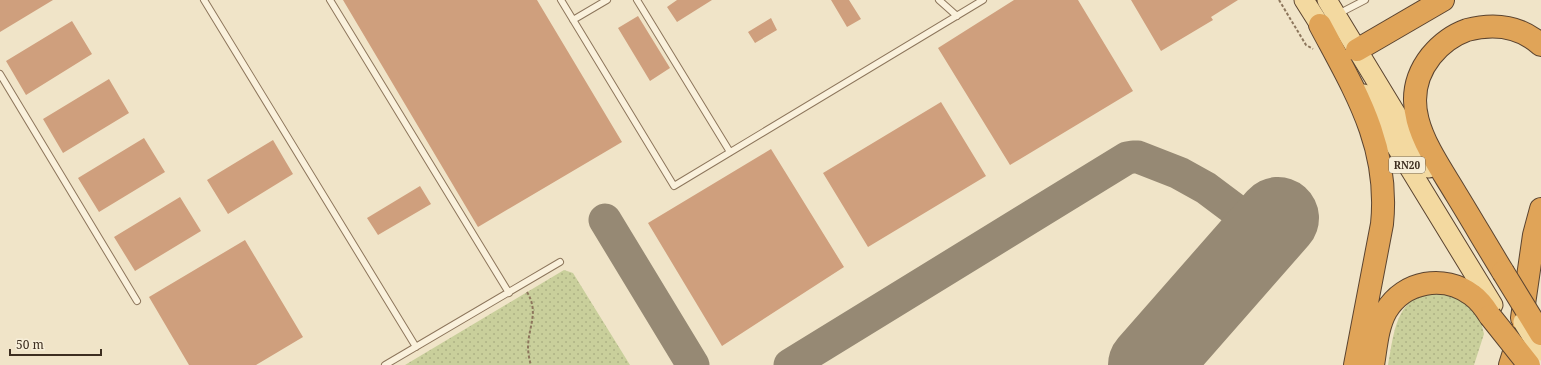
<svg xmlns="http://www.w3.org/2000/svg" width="1541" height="365" font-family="'Noto Serif',serif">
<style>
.grass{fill:url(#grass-dots)}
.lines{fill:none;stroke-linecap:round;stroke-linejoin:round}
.taxiway{stroke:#968974;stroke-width:33}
.runway{stroke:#968974;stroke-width:82}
.building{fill:#cf9f7d}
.service-casing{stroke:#8d765c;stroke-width:8}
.primary-casing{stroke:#5b4430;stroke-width:21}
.motorway-casing{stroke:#5b4430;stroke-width:24}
.path{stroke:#8d765c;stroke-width:2;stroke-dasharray:3 2;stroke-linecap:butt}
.service{stroke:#faf1dc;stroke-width:6}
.primary{stroke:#f3d9a0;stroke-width:19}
.motorway{stroke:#e0a458;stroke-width:22}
.primary-bridge-casing{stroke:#5b4430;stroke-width:21;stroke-linecap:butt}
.motorway-bridge-casing{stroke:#5b4430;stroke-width:24;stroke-linecap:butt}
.primary-bridge{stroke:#f3d9a0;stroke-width:19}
.motorway-bridge{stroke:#e0a458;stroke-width:22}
.labels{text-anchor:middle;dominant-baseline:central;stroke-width:3;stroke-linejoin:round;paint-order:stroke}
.shield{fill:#f7eed8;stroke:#756857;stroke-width:1}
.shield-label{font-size:10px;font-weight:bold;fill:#3d2e20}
</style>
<defs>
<pattern id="grass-dots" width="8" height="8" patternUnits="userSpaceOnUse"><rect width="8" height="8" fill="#c9cf9b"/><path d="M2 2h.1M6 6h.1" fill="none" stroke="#aeb285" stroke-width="1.8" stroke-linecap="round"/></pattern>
</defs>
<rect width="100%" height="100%" fill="#f0e4c8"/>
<path class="grass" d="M564 270 573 273 630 365H405Z
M1443 291 1468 302 1480 318 1484 334 1474 365H1388C1393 341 1394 305 1422 295 1428 293 1437 292 1443 291Z"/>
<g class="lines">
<path class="taxiway" d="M605 220 693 365
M790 365 1127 158 1133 157H1138L1179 173 1206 188 1266 233"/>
<path class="runway" d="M1149 365 1278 218"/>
</g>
<path class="building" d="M0 0H53L0 32Z
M343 0H537L622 142 478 227Z
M677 0H712L677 22 667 7Z
M831 0H849L861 19 847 27Z
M1014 0H1078L1133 91 1010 165 938 48Z
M1131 0H1238L1211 17 1213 20 1161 51Z
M638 16 670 68 650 81 618 28Z
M771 18 777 30 755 43 748 32Z
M72 21 92 54 26 95 6 61Z
M109 79 129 113 63 153 43 119Z
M941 102 986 176 868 247 823 173Z
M144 138 165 172 99 212 78 178Z
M273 140 293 174 228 214 207 180Z
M771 149 844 267 722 346 648 223Z
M420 186 431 204 378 235 367 218Z
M180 197 201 231 135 271 114 237Z
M245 240 303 337 256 365H189L149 297Z"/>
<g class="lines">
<g class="service-casing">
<path id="service" d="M204 0 416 347
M330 0 509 293
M561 0 674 186 983 0
M637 0 730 152
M939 0 957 16
M1338 14 1365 0
M573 20 607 0
M0 74 137 301
M385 365 560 262"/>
</g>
<g class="primary-casing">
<path id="primary" d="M1304 0 1328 38
M1327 0 1429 168
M1364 94 1493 305"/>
</g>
<g class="motorway-casing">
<path id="motorway" d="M1320 25C1355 91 1390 146 1382 224L1355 365
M1357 50 1443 0
M1503 272C1487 246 1472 220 1456 194 1431 152 1393 104 1431 56 1440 45 1453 35 1467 30 1494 23 1520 26 1541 45
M1522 318 1534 235 1541 209
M1373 365C1376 348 1377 327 1386 311 1404 281 1444 274 1472 295 1479 300 1485 308 1490 316
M1510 365 1520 333"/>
</g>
<path class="path" d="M1279 0 1306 45 1313 49
M527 292C539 312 529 325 528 346 528 352 529 359 531 365"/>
<use href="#service" class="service"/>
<use href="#primary" class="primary"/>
<use href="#motorway" class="motorway"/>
<g class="primary-bridge-casing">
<path id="primary-bridge" d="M1523 322 1541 351"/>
</g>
<g class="motorway-bridge-casing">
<path id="motorway-bridge" d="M1503 272 1541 334
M1490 316 1529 365"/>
</g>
<use href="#primary-bridge" class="primary-bridge"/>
<use href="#motorway-bridge" class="motorway-bridge"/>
</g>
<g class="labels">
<rect class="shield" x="1389" y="157" width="36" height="16" rx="3"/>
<g class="shield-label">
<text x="1407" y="165">RN20</text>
</g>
</g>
<path d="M10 349v6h91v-6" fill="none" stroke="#3d2e20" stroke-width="2"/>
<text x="16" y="349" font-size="12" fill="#3d2e20" stroke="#f7eed8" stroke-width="3" paint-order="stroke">50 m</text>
</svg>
